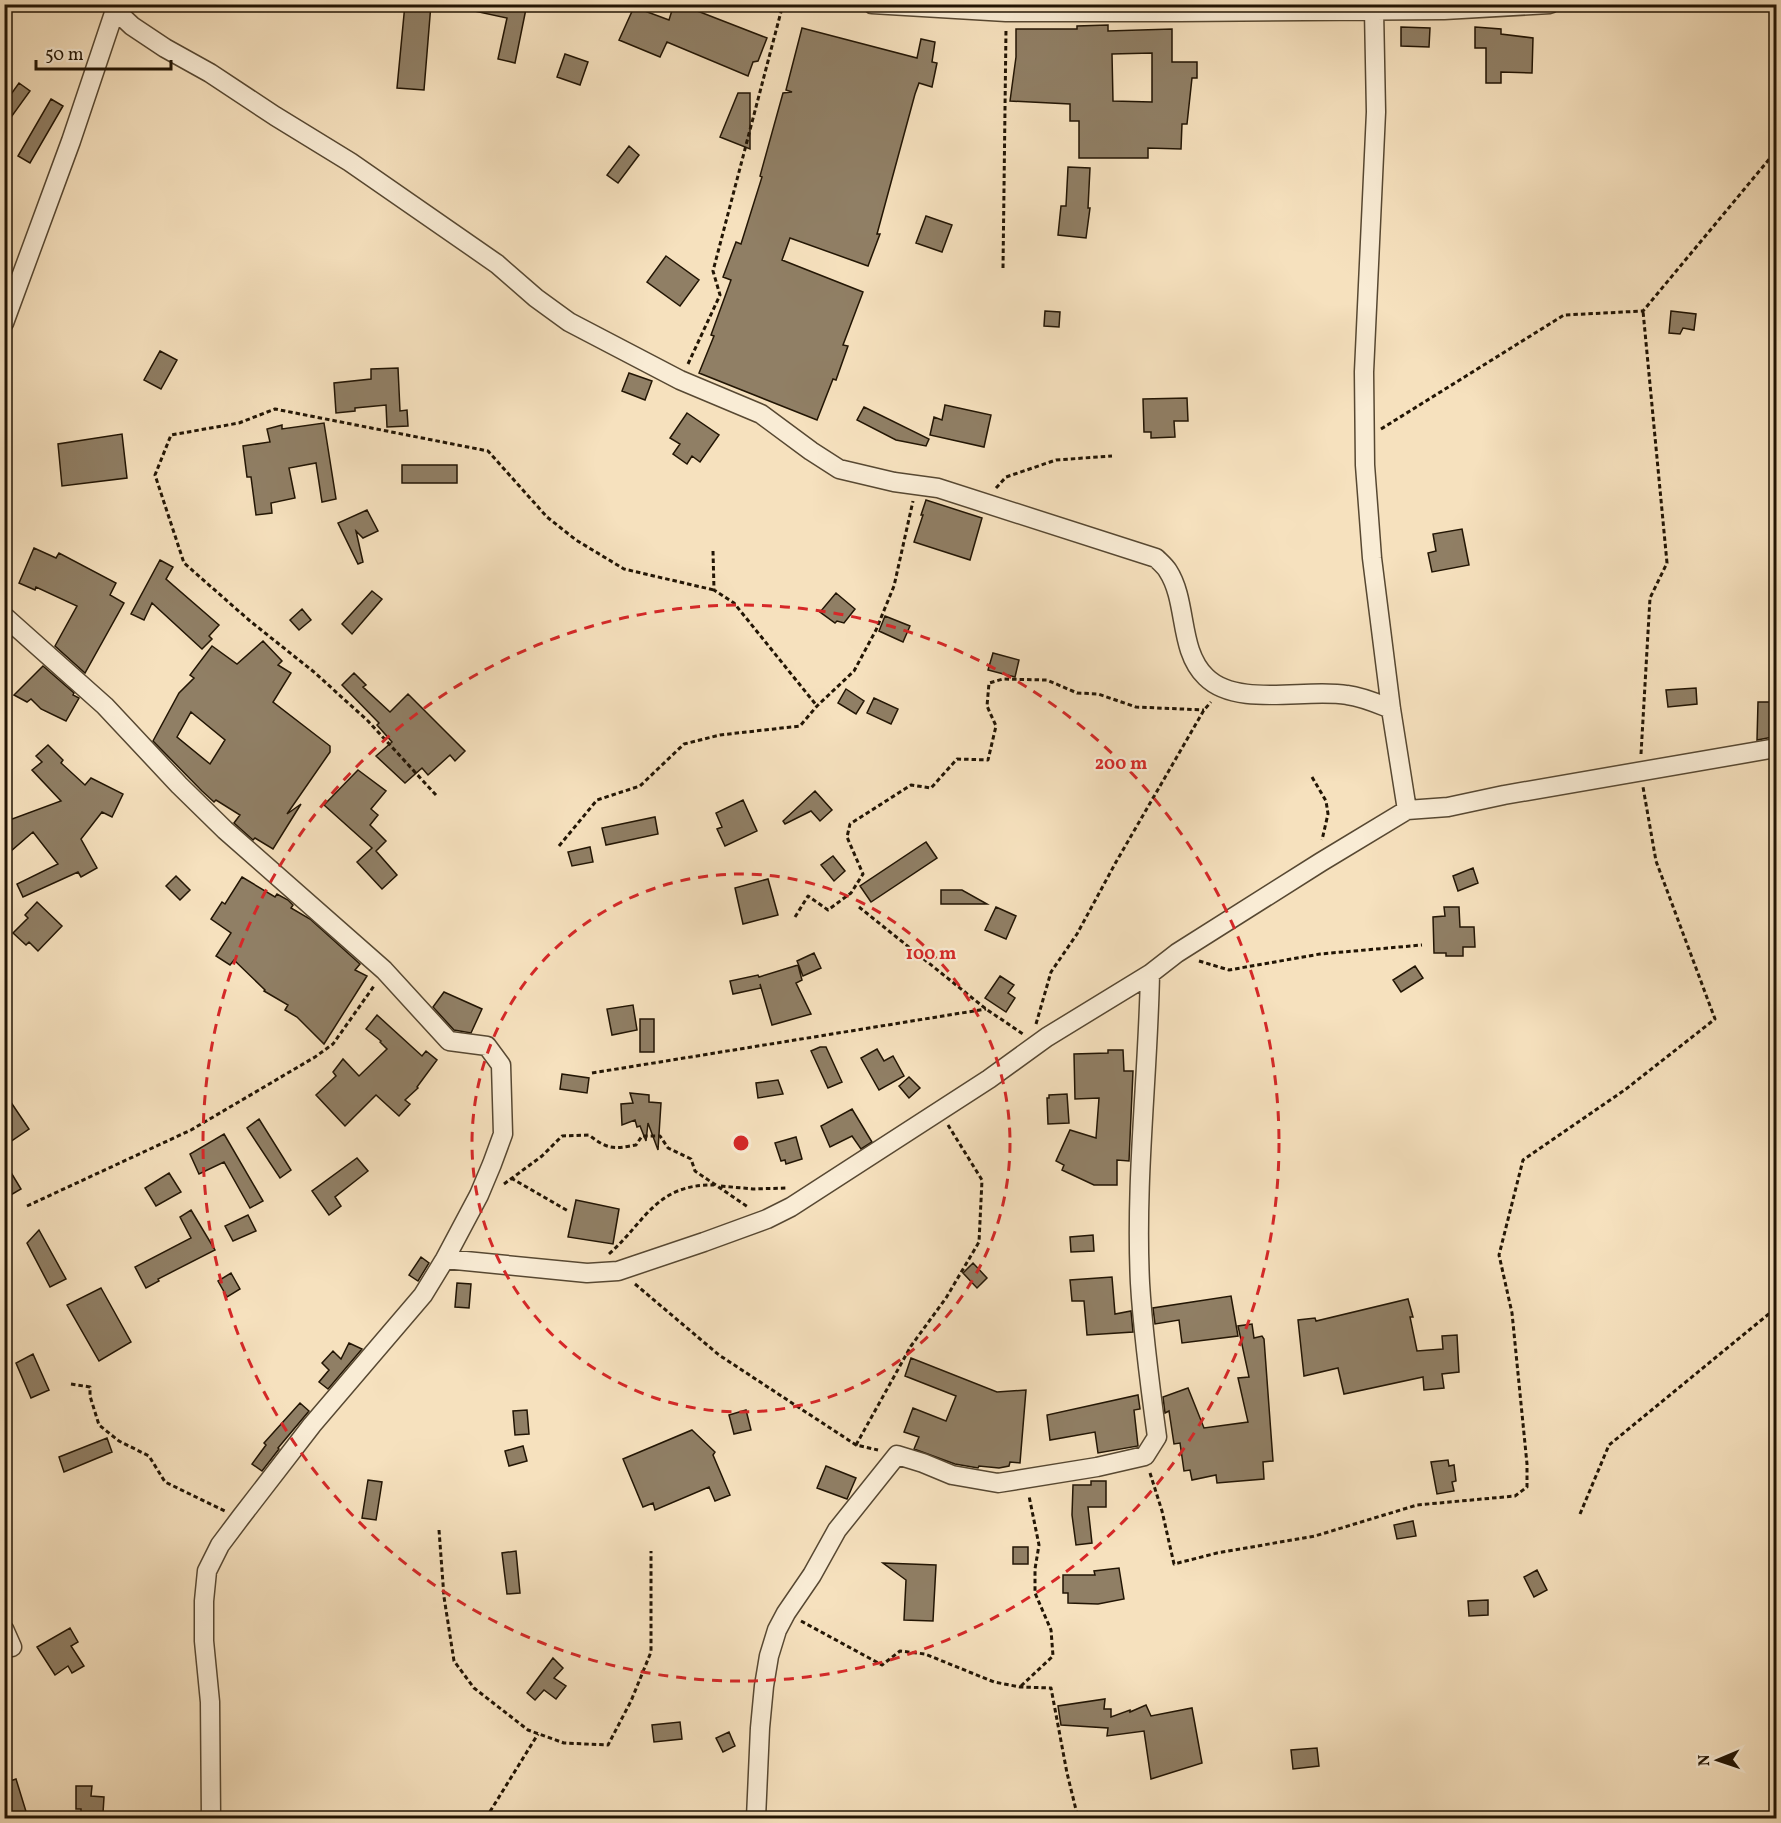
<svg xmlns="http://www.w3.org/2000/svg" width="1781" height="1823" font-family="Vollkorn,serif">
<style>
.building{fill:#907f65;stroke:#221504;stroke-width:1.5;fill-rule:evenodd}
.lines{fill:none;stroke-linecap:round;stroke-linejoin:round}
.street-casing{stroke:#574832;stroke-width:21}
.path{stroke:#221504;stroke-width:3;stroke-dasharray:4.5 3;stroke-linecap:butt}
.street{stroke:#f9ecd5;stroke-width:18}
.ring{fill:none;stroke:#d62828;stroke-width:3;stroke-dasharray:10 8}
.centre{fill:#d62828;stroke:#f9ecd5;stroke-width:3}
.ring-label{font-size:18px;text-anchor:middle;font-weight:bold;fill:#d62828;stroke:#f9ecd5;stroke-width:4.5;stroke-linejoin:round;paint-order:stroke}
</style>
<rect width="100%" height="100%" fill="#f6e1be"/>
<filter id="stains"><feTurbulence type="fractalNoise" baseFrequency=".00333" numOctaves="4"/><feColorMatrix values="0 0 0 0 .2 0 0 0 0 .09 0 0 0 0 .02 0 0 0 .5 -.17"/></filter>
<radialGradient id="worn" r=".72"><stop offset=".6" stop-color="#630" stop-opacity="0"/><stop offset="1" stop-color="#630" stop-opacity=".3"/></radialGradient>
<path class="building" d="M405 4H431L424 90 397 88Z
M475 4H527L515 63 498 59 507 18 474 11Z
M674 4 700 12 767 38 758 61 753 62 748 76 667 42 660 57 619 40 634 7 669 20Z
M1108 25V31L1172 29V62H1197V78H1192L1187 124H1182L1181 149 1148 148V158H1079V121H1070V104L1010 101 1016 57V29H1077V26ZM1152 53V102L1113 101 1112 54Z
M1401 27 1430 28 1429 47 1401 46Z
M1475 27 1501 29V34L1533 38 1532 73 1501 72V83H1486V48H1475Z
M802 28 917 58 921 39 935 42 932 62 937 63 932 87 919 83 915 94 877 234H880L868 266 790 238 782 260 863 292 843 345 848 346 836 380 833 379 817 420 699 373 714 336 711 335 731 280 723 277 736 242 741 244 762 177 760 176 783 93 792 92 786 90Z
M565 54 588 62 580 85 557 77Z
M19 83 30 91 4 127V104Z
M738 93H750V149L720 137Z
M51 99 63 106 30 163 18 156Z
M629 146 639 155 618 183 607 175Z
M1068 167 1090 168 1088 208H1090L1086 238 1058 235 1061 206H1066Z
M926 216 952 225 942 252 916 243Z
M666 256 699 280 680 306 647 282Z
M1045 311 1060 312 1059 327 1044 326Z
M1671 311 1696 314 1694 330 1683 328 1680 334 1669 333Z
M160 351 177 360 161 389 144 380Z
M398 368 400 411 407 410 408 426 387 427 386 405 355 408V411L336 413 334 383 371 379V369Z
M629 373 652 381 645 400 622 391Z
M1187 398 1188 421H1174L1175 437 1151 438V432H1144L1143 399Z
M945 405 991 415 984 447 930 435 934 417 942 420Z
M864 407 929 439 926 446 896 440 857 420Z
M687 413 719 435 700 462 692 456 687 464 673 454 680 444 670 438Z
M324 423 336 499 322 502 316 463 289 468 295 498 271 503 272 513 256 515 251 477H247L243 446 270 442 267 429 282 425V429Z
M122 434 127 478 62 486 58 444Z
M402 465H457V483H402Z
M926 500 982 518 970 560 914 542 923 515H921Z
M367 510 378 531 363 538 356 531 363 562 358 564 338 523Z
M1462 529 1469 565 1432 572 1428 553 1436 551 1433 534Z
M34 548 56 558 59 553 116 583 110 595 124 603 85 673 55 646 77 606 36 587 35 590 19 583Z
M160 560 173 567 166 579 219 625 209 636 212 639 202 649 152 603 144 620 131 614Z
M372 591 382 599 352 634 342 624Z
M836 593 855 609 844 623 837 621 835 623 820 612Z
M302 609 311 620 299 630 290 620Z
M885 616 910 626 903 642 879 631Z
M263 641 282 661 278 665 291 673 273 702 330 746V752L287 814 301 804 273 849 255 838 253 840 234 823 240 815 216 800 214 802 202 791 153 741 179 693 194 678 190 675 212 646 237 664ZM191 712 225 740 210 764 177 737Z
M993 653 1019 660 1015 677 988 670Z
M43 666 74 693 73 695 79 698 66 721 41 709 31 699 27 702 14 695Z
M354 673 366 685 363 687 390 712 408 694 465 751 455 761 450 755 428 775 422 768 405 783 376 756 392 742 377 725 379 723 342 685Z
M1696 688 1697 704 1668 707 1666 690Z
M846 689 864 701 856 714 838 703Z
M874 698 898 709 891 724 867 713Z
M1758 702H1773V737L1757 740Z
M48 745 63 760 61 763 85 785 91 778 123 794 112 817 102 812 81 839 97 868 81 877 78 872 23 897 17 884 58 864 33 832 4 857V822L61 801 32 770 42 762 36 756Z
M358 770 386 791 371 809 378 815 370 825 386 841 376 851 397 875 382 889 357 862 372 848 324 805Z
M815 791 832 810 820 821 811 811 785 824 783 821Z
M743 800 757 831 725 846 717 829 722 827 716 813Z
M655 817 658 834 606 845 602 828Z
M926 842 937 858 871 902 860 886Z
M590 847 593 862 572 866 568 852Z
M833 856 845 871 834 881 821 865Z
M1473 868 1478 883 1458 891 1453 876Z
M176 876 190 890 180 900 166 886Z
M242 877 275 897 277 894 288 900 293 905 291 908 310 919 360 964 355 970 367 976 324 1044 297 1017 285 1010 288 1005 264 991 265 990 234 960 230 965 216 956 231 933 211 919 222 902 225 904Z
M768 879 778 915 743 924 735 888Z
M941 890H962L987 904H941Z
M37 902 62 926 38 951 29 942 26 945 13 933 28 918 25 915Z
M996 907 1016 916 1006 939 985 930Z
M1444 907H1459L1460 927H1474L1475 947H1463V956H1446V953H1434L1433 917 1445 916Z
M814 953 821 968 803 976 797 961Z
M798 965 802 980 796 983 811 1014 772 1025 760 984 761 988 733 994 730 981 758 975 759 977Z
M1415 966 1423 978 1401 992 1393 980Z
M1000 976 1014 985 1008 993 1015 998 1006 1012 985 998Z
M444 992 482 1009 471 1033 454 1030 433 1007Z
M633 1005 637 1030 612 1035 607 1009Z
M377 1015 422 1056 426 1051 437 1060 417 1087 418 1088 405 1100 410 1104 399 1116 376 1095 345 1126 316 1095 336 1076 333 1072 343 1059 359 1076 387 1049 380 1042 381 1041 366 1029Z
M640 1019H654V1052H640Z
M820 1047H826L842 1082 828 1088 811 1051Z
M877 1049 884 1061 893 1056 904 1076 879 1090 861 1058Z
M1108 1050H1123L1124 1071H1133L1129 1161 1117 1160V1185H1094L1062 1170 1064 1165 1056 1161 1070 1130 1096 1138 1099 1098 1075 1099 1074 1054 1108 1053Z
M562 1074 589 1078 587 1093 560 1089Z
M909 1077 920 1088 909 1098 899 1086Z
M778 1080 783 1094 758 1098 756 1083Z
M4 1092 29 1129 4 1146Z
M630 1093 649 1095V1102L661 1103 658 1150 648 1123 646 1141 640 1126 637 1127 635 1120 622 1125 621 1104 633 1103Z
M1067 1094 1069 1123 1048 1124 1047 1098H1049V1095Z
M852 1109 872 1142 861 1149 852 1136 830 1147 821 1126Z
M259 1119 291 1170 280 1178 247 1128Z
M224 1134 263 1201 250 1208 224 1162 199 1174 190 1154Z
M796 1137 802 1159 786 1164 785 1160 781 1161 775 1143Z
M357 1158 368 1171 335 1197 341 1206 329 1215 312 1191Z
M4 1161 21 1189 4 1199Z
M169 1173 181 1192 156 1206 145 1188Z
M576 1200 619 1209 613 1244 568 1237Z
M191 1210 215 1250 158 1279 159 1281 146 1288 135 1267 191 1238 180 1217Z
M248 1215 256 1231 233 1241 225 1226Z
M39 1230 66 1279 50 1287 27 1243Z
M1093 1235 1094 1251 1071 1252 1070 1237Z
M421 1257 429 1263 418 1281 409 1275Z
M973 1263 987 1278 977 1288 963 1273Z
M231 1273 240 1289 227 1297 218 1281Z
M1112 1277 1115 1314 1131 1311 1133 1332 1087 1335 1084 1301H1072L1070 1280Z
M457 1283 471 1284 469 1308 455 1307Z
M101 1288 131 1342 99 1361 67 1305Z
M1231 1296 1238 1336 1182 1343 1179 1320 1155 1324 1153 1308Z
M1408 1299 1413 1317H1410L1417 1351 1443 1349 1442 1336 1457 1335 1459 1372 1442 1374 1444 1388 1424 1390 1423 1377 1344 1394 1338 1368 1304 1376 1298 1320 1315 1318 1316 1321Z
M1252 1324 1254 1338 1262 1336 1264 1339 1273 1461 1263 1462 1264 1479 1217 1483 1216 1475 1192 1480 1190 1470 1184 1471 1180 1443 1174 1444 1169 1411 1165 1413 1163 1397 1188 1388 1204 1428 1248 1422 1238 1378 1249 1377 1238 1326Z
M349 1343 362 1349 328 1389 319 1382 329 1370 322 1363 333 1351 341 1359Z
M33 1354 49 1390 31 1398 16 1363Z
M911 1358 997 1392 1026 1390 1020 1463 1010 1462 1009 1466 999 1468 979 1466 978 1468 955 1464 914 1449 919 1437 904 1432 913 1408 946 1421 956 1396 905 1376Z
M1138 1395 1140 1409 1134 1410 1138 1446 1098 1453 1095 1432 1050 1440 1047 1415Z
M300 1403 309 1411 278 1448 279 1449 262 1471 252 1464 266 1445 264 1443Z
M527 1410 529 1434 515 1435 513 1411Z
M746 1410 751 1430 734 1434 729 1415Z
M692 1430 715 1452 713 1455 730 1495 715 1501 709 1487 655 1510 653 1503 643 1507 623 1459Z
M107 1438 112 1452 64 1472 59 1457Z
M523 1446 527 1461 509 1466 505 1451Z
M1448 1460 1449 1466 1454 1465 1456 1481 1452 1482 1454 1491 1437 1494 1431 1462Z
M826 1466 856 1478 847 1499 817 1488Z
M368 1480 382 1482 376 1520 362 1518Z
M1091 1481H1106V1507H1088L1092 1543 1076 1545 1072 1515 1073 1485H1091Z
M1413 1521 1416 1536 1397 1539 1394 1525Z
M1013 1547H1028V1564H1013Z
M516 1551 520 1593 507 1594 502 1553Z
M883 1563 936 1565 933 1621 904 1620 906 1580Z
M1119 1568 1124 1599 1098 1604 1068 1603V1593H1063V1575H1095L1094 1571Z
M1537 1570 1547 1590 1534 1597 1524 1577Z
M1488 1600V1615L1469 1616 1468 1601Z
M70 1628 78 1642 71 1646 84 1666 72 1673 68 1666 55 1675 37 1647Z
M553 1658 563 1668 554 1678 566 1686 556 1699 544 1690 535 1700 527 1693Z
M1105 1699 1104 1709H1111V1717L1130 1710V1712L1146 1705 1151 1716 1192 1708 1202 1763 1151 1779 1144 1731 1107 1736 1108 1728 1061 1725 1058 1706Z
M680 1722 682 1739 654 1742 652 1725Z
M729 1732 735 1746 723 1752 716 1738Z
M1317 1748 1319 1766 1293 1769 1291 1750Z
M16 1779 28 1818H12L4 1792V1783Z
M76 1786H92L91 1796 104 1797 103 1813H96L95 1818 81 1817V1809H76Z"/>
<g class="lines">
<g class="street-casing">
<path id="street" d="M111 4 115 10 132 26 165 48 210 73 275 116 350 162 497 264 536 298 569 322 680 380 761 414 811 451 839 469 894 482 938 488 1156 558C1160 562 1165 566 1168 571 1188 602 1178 650 1206 677 1237 708 1306 688 1347 695 1363 697 1376 703 1391 709
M872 4 1006 12H1179L1444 10 1550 4
M4 323 71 141 115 10
M4 616 105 706 179 785 225 830 384 970 449 1041 487 1046 501 1065 503 1134 492 1164 479 1195 445 1259 423 1295 312 1425 241 1517 220 1545 207 1571 204 1601V1641L210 1702 211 1818
M1407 810 1448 807 1504 795 1776 748
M445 1259 587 1273 618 1271 704 1242 767 1219 791 1207 989 1079 1047 1037 1150 974 1177 953 1321 862 1407 810 1391 709 1372 558 1365 465 1364 372 1376 112 1374 10
M4 1629 12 1647
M756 1818 760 1728 764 1686 769 1656 777 1630 786 1613 812 1575 837 1530 897 1455 923 1463 952 1475 998 1483 1097 1467 1145 1456 1157 1437C1150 1386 1143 1334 1140 1283 1135 1180 1148 1077 1150 974"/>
</g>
<path class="path" d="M1003 268 1006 29
M688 364 720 295 713 271 783 4
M1381 429 1564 315 1643 311 1776 151
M996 488 1006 477 1056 460 1112 456
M713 551 714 590 734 603 817 706
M1641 754 1650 598 1667 563 1643 311
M1312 777 1326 801 1328 814 1322 840
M436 795 368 721 314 672 250 621 184 563 155 475 171 435 239 423 275 409 488 451 547 517 576 540 624 569 714 590
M559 846 597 800 640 786 684 744 720 735 800 726 817 706 854 671 876 630 894 586 913 501
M859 907 986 1009 1023 1034
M795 917 808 896 828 910 851 893 863 874 847 837 850 824 911 785 931 788 957 759 988 760 996 726 987 706 989 683 1003 679 1047 680 1077 693 1098 694 1136 707 1204 710
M1199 961 1229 970 1320 954 1422 945
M1036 1024 1051 972 1077 934 1116 862 1204 710 1211 702
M592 1073 986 1009
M511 1178 568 1211
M504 1184 542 1156 562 1136 589 1135C608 1150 614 1149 636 1145L642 1136H660L668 1148 691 1159 695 1171 748 1207
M721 1186 753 1189 786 1188
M27 1206 191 1130 315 1057 333 1044 374 986
M609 1254C646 1221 656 1184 714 1185
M635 1284 719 1355 856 1445 878 1450
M71 1384 90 1387V1396L99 1425 119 1441 149 1456 165 1482 225 1511
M856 1445 911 1346 946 1298 979 1242 982 1180 948 1125
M1150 1473 1162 1511 1174 1564 1217 1553 1315 1536 1417 1505 1515 1496 1527 1487V1464L1512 1313 1499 1255 1523 1160 1626 1089 1715 1019 1656 861 1643 787
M1580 1514 1609 1445 1776 1308
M439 1530 444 1597 454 1661 474 1688 528 1730 564 1743 608 1745 631 1701 651 1652V1551
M801 1621 882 1665 900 1651 925 1654 994 1682 1020 1687 1051 1688 1067 1773 1078 1818
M1021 1686 1053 1656 1051 1630 1035 1593V1569L1039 1545 1029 1496
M486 1818 538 1734"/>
<use href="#street" class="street"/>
</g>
<g class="ring">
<circle cx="741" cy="1143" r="269"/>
<circle cx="741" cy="1143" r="538"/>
</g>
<circle cx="741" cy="1143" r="9" class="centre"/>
<g class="ring-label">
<text x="1121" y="769">200 m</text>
<text x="931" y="959">100 m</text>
</g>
<rect width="1781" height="1823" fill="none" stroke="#f6e1be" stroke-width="24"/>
<rect x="6" y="6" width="1769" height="1811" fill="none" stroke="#221504" stroke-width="3"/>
<rect x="12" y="12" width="1757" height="1799" fill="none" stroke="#221504" stroke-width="1.5"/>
<g transform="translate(1718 1760) rotate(268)" stroke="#f9ecd5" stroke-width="4.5" paint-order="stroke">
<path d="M0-4.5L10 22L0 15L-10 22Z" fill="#221504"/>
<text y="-9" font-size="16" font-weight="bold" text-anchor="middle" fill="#221504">N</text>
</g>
<path d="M36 60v9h135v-9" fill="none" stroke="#221504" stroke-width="3"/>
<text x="45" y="60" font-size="18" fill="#221504" stroke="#f9ecd5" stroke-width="4.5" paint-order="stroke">50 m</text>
<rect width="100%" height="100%" filter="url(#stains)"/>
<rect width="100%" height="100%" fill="url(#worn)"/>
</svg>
